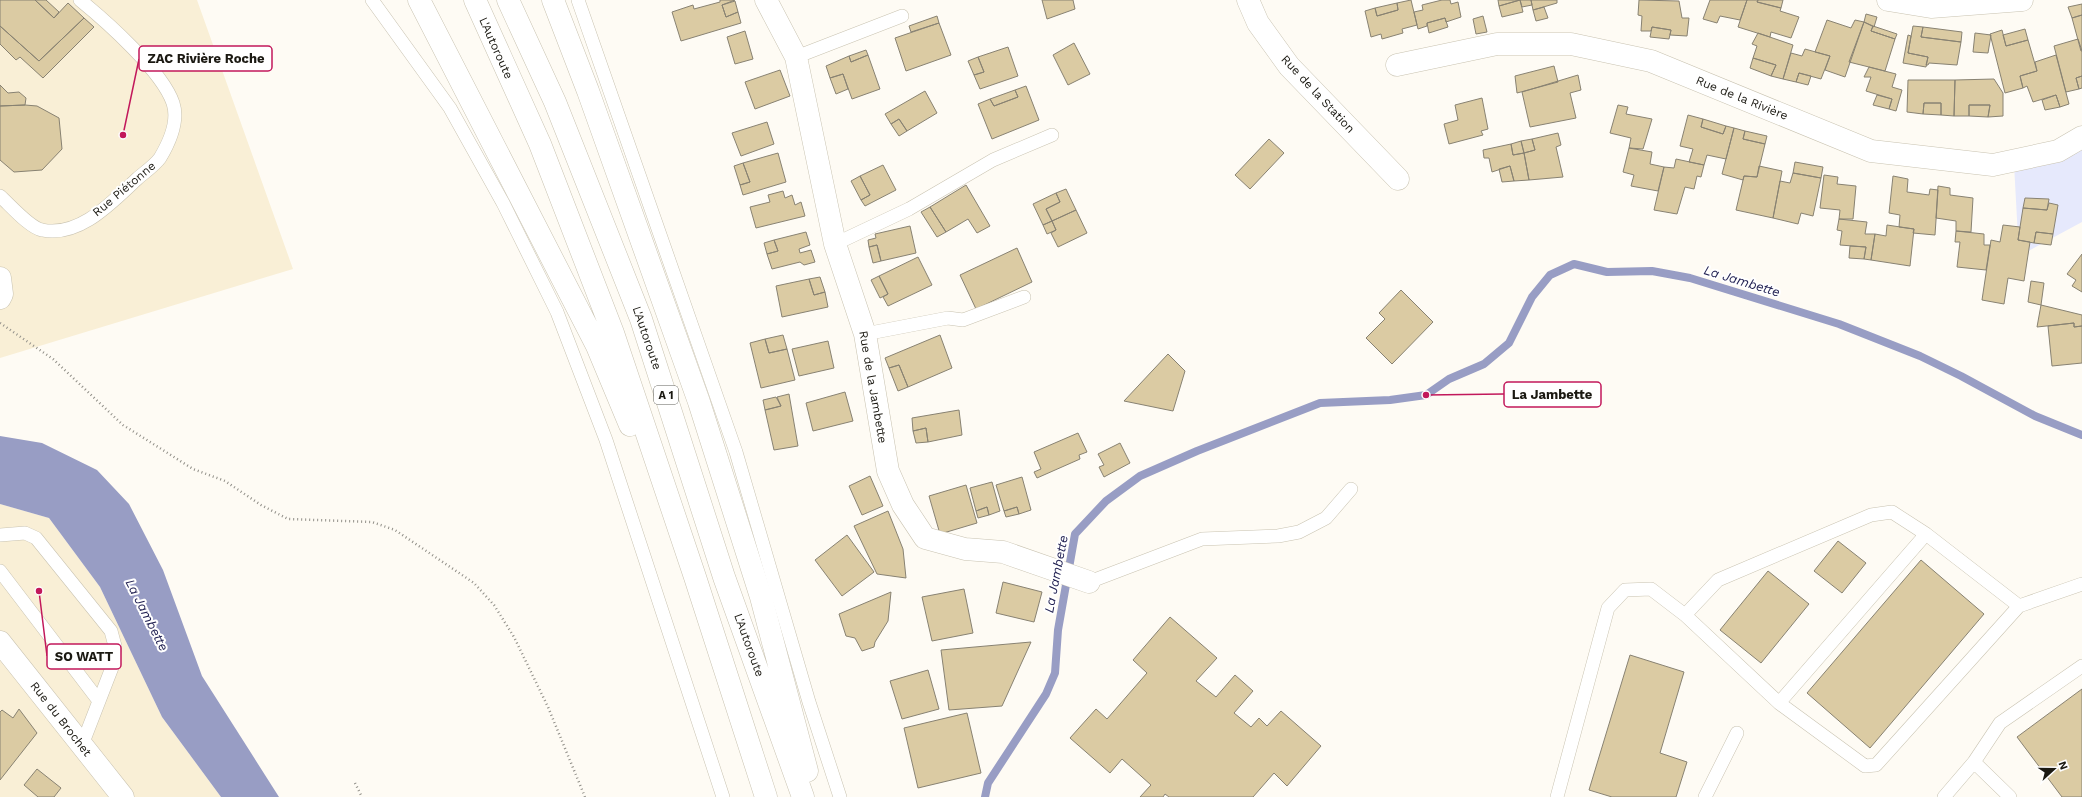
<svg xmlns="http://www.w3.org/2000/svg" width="2082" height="797" font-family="'Work Sans',sans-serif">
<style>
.built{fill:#f9efd6}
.green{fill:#e6e9fc}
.water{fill:#989dc4}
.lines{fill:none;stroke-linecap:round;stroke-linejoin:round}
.stream{stroke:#989dc4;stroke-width:8}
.building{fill:#dbcba3;stroke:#888272}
.service-casing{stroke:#c9c3b1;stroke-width:14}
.minor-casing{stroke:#c9c3b1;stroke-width:23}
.secondary-casing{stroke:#c9c3b1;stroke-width:23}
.motorway-casing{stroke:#c9c3b1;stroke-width:23}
.path{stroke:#918f88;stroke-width:2.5;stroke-dasharray:1 3;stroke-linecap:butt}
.service{stroke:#fff;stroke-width:13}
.minor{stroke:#fff;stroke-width:22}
.secondary{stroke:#fff;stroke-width:22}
.motorway{stroke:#fff;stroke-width:22}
.labels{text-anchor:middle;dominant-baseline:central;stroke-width:4;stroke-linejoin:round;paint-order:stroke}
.shield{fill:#fff;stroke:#5f5e59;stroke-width:1}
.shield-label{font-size:11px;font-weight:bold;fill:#1b1912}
.street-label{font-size:12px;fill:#1b1912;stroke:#fff}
.water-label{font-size:13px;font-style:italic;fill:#222253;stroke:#fff}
.leader{fill:none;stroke:#c2185b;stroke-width:1.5}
.callout-dot{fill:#c2185b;stroke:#fff;stroke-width:1.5}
.callout{fill:#fff;stroke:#c2185b;stroke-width:1.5}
.callout-label{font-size:13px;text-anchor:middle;font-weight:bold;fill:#1b1912}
</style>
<rect width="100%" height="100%" fill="#fefbf4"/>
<path class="built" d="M0 0H197L293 269 0 358Z
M0 504 49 518 100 587 162 717 221 797H0Z"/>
<path class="green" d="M2082 143V222L2019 256 2014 164Z"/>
<path class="water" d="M0 436 42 443 97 470 129 504 163 570 202 676 279 797H221L162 717 100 587 49 518 0 504Z"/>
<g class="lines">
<path class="stream" d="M985 797 988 783 1046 694 1055 673 1058 630 1075 534 1106 501 1140 476 1197 451 1320 403 1390 400 1426 395 1449 379 1484 364 1509 343 1532 297 1550 275 1574 264 1607 272 1652 271 1690 278 1839 324 1920 356 1961 376 2035 416 2082 435"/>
</g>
<path class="building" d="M0 0H35L54 18 68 3 84 18 39 61 0 26Z
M35 0H46L59 12 54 18Z
M720 0H735L722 5 726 17 738 12 741 23 681 41 672 12 693 5 694 9 720 2Z
M1042 0H1073L1075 9 1047 19Z
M1411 0 1417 25 1402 29 1403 33 1382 39 1381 34 1371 37 1365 11 1375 8 1377 16 1398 10 1397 3Z
M1442 0H1450L1451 4 1458 2 1461 17 1446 22 1445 18 1427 23V26L1418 29 1414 12 1423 10 1422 5Z
M1498 0H1531L1532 5 1522 7 1520 0 1499 6Z
M1520 0 1523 12 1502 17 1499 6Z
M1531 0H1557V3L1533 10Z
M1639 0 1679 1 1682 18H1689L1687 36 1670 35 1671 30 1652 27 1651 31H1641L1642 16 1638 15Z
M1710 0H1747L1740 20 1720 16 1717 23 1703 19Z
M1747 0H1758L1757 2 1781 8 1780 11 1799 17 1791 38 1771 32 1770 37 1738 27Z
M1758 0H1783L1781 8 1757 2Z
M735 1 738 12 726 17 722 5Z
M1397 3 1398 10 1377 16 1375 8Z
M2082 4V15L2072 18 2068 7Z
M1544 7 1548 18 1536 21 1533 10Z
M1866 14 1877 17 1874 27 1864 22Z
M2082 15V51H2081L2072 18Z
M937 16 939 23 911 32 909 26Z
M1483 16 1487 32 1476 34 1473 19Z
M84 18 94 27 43 78 20 57 16 60 0 44V26L39 61Z
M1445 18 1448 27 1429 33 1427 23Z
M1827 20 1851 28 1855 20 1864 22 1845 77 1825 70 1830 56 1815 52Z
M1864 22 1873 26 1871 31 1895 39 1885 71 1849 62Z
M939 23 951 55 906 71 895 38Z
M1873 26 1897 34 1895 39 1871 31Z
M1913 26 1923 27 1921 37 1961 42 1957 65 1929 63 1928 65H1926L1928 57 1908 53Z
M1652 27 1671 30 1669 39 1650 37Z
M1923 27 1962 32 1961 42 1921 37Z
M2025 29 2028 40 2006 46 2003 35Z
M2002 30 2006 46 2028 40 2037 71 2020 76 2023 88 2005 93 1990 34Z
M745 31 753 59 735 64 727 37Z
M1758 33 1793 45 1783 79 1771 76 1776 65 1753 58 1757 46 1752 44Z
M1975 33 1991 35 1988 53 1973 52Z
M1908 35 1911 36 1908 53 1928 57 1926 67 1903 63Z
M2078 39 2082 51V76L2076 78 2079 89 2066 92 2054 46Z
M1074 43 1090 74 1068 85 1053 55Z
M1008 47 1018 76 980 89 974 75 984 72 978 57Z
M1805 49 1830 56 1821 79 1799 73 1796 82 1783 79 1791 53 1802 56Z
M866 50 868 55 851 62 849 56Z
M868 55 880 89 852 99 843 74 830 78 826 66 849 56 851 62Z
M2056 55 2069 104 2060 107 2056 95 2033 102 2027 86 2023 88 2020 76 2037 71 2035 62Z
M978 57 984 72 974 75 968 61Z
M1753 58 1776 65 1771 76 1750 68Z
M1554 66 1558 82 1517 93 1515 76Z
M1869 67 1896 74 1892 87 1902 90 1896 111 1889 109 1892 99 1866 91 1871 77H1864Z
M780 70 790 96 755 109 745 82Z
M1799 73 1811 76 1808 85 1796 82Z
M843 74 848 89 836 94 830 78Z
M1578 75 1581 90 1570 93 1576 118 1530 127 1522 92Z
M2082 76V88L2079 89 2076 78Z
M1994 79 2003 93V116L1988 117 1990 105H1969V116H1954L1955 80Z
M1908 80H1955L1954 116 1941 115V103H1924L1923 114 1907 112Z
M0 85 8 93 19 92 26 98 25 105 0 106Z
M1026 86 1039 120 992 139 978 104 990 99 994 106 1018 97 1015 90Z
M1015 90 1018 97 994 106 990 99Z
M925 91 937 113 907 131 899 119 891 124 885 114Z
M1877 95 1892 99 1889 109 1873 105Z
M2056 95 2060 107 2045 110 2042 100Z
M1482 98 1488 129 1481 131 1483 135 1449 144 1444 124 1458 120 1455 105Z
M1924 103H1941V115L1923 114Z
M25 105 37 106 59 118 62 149 42 170 14 172 0 160V106Z
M1618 105 1628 107 1626 114 1652 119 1643 149 1629 148 1631 138 1610 133Z
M1969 105H1990L1988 117 1969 116Z
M1688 115 1703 119 1701 127 1723 134 1726 126 1734 128 1726 159 1707 155 1704 165 1689 162 1693 149 1680 146Z
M899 119 907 131 899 136 891 124Z
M1703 119 1726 126 1723 134 1701 127Z
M767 122 774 144 741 156 732 133Z
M1734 128 1745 131 1743 139 1765 144 1757 177 1744 176 1743 180 1722 174Z
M1745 131 1767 136 1765 144 1743 139Z
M1558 133 1561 145 1556 147 1563 177 1529 180 1524 153 1535 150 1532 139Z
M1269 139 1284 153 1250 189 1235 175Z
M1532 139 1535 150 1524 153 1521 141Z
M1521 141 1524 153 1513 155 1511 144Z
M1511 144 1513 155 1524 153 1529 180 1514 181 1510 166 1492 172 1489 158H1484L1483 150Z
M1629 148 1652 152 1650 164 1664 167 1658 191 1631 186 1634 175 1623 172Z
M778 153 786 182 743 195 740 185 750 182 743 163Z
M1676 159 1704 165 1701 177 1697 176 1694 189 1685 187 1677 214 1654 210 1664 167 1674 168Z
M1795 162 1823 167 1821 178 1793 173Z
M743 163 750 182 740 185 734 166Z
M883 165 896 190 865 206 861 200 870 195 860 176Z
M1510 166 1514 181 1502 182 1499 169Z
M1759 166 1782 171 1773 218 1736 210 1744 176 1757 177Z
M1793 173 1821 178 1813 216 1801 213 1798 224 1773 218 1780 181 1790 183Z
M1824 175 1838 177 1837 184 1856 186 1853 219H1839L1840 210 1820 208Z
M860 176 870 195 861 200 851 181Z
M1893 176 1908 179 1907 192 1929 195 1930 189 1938 190 1935 235 1913 233 1914 229 1899 227 1900 215 1889 213Z
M966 185 990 226 977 233 968 219 946 232 930 207Z
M1938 186 1950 188V195L1973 198 1971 232 1956 231V221L1936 218Z
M1066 189 1076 210 1052 221 1046 209 1060 202 1056 193Z
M783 191 785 198 792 195 795 205 801 202 805 216 756 228 750 207 770 202 768 195Z
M1056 193 1060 202 1046 209 1052 221 1043 225 1033 204Z
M2025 198 2049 199 2047 210 2023 208Z
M2049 203 2058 205 2053 234 2036 232 2034 243 2018 240 2023 208 2047 210Z
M930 207 946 232 937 237 921 212Z
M1076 210 1087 233 1058 247 1051 233 1056 230 1052 221Z
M1839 219 1867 222 1865 234H1875L1871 260 1864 259 1866 247 1840 245 1842 231 1837 230Z
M1052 221 1056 230 1047 234 1043 225Z
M1887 225 1914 229 1910 266 1871 260 1875 234 1886 236Z
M2003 225 2020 227 2018 240 2030 242 2024 281 2008 278 2004 304 1982 300 1991 240 2000 242Z
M910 226 916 253 881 261 877 245 869 247 868 240 876 238 875 234Z
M1956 231 1984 234V245H1990L1986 270 1957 267 1960 242H1955Z
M806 232 810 245 799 249 800 253 811 250 815 262 804 265 800 262 772 269 767 254 778 251 774 240Z
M2036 232 2053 234 2051 245 2034 243Z
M774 240 778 251 767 254 764 243Z
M877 245 881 261 873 263 869 247Z
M1850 246 1866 247 1864 259 1849 258Z
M1017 248 1032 282 976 309 960 275Z
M2082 254V292L2072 286 2076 280 2067 274Z
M918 257 932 285 888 306 883 297 888 294 879 276Z
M879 276 888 294 880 298 871 280Z
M820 277 825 292 814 295 809 279Z
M809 279 814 295 825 292 828 307 782 317 776 286Z
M2031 281 2044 283 2041 305 2028 302Z
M1401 290 1433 322 1392 364 1366 338 1385 319 1379 313Z
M2041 305 2082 315V326L2074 327V323L2037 327Z
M2074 323V327L2082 326V363L2052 366 2048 326Z
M783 335 787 349 769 353 765 339Z
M940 335 952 368 908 387 899 365 889 368 885 358Z
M765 339 769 353 787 349 795 380 761 388 750 343Z
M828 341 834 368 799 376 792 349Z
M1168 354 1185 371 1173 411 1124 401Z
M899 365 908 387 898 391 889 368Z
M845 392 853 421 813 431 806 403Z
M789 394 798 446 774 450 765 410 781 406 777 397Z
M776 397 781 406 765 410 763 400Z
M959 410 962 435 928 442 926 428 913 431 912 418Z
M926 428 928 442 916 443 913 431Z
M1078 433 1087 452 1079 455 1080 459 1037 478 1034 472 1041 469 1034 452Z
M1120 443 1130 463 1104 477 1099 467 1104 465 1098 454Z
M870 476 883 506 862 515 849 486Z
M1022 477 1031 510 1019 514 1017 507 1004 511 996 485Z
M992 482 1000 511 989 515 987 507 976 511 970 488Z
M966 485 977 523 940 534 929 496Z
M987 507 989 515 978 518 976 511Z
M1017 507 1019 514 1006 517 1004 511Z
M888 511 903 549 906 578 877 574 854 526Z
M847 535 874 572 842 596 815 560Z
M1838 541 1866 563 1842 593 1814 571Z
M1921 560 1984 614 1870 748 1807 693Z
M1768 571 1809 604 1761 663 1720 630Z
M1003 582 1042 592 1034 622 996 613Z
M964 589 973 633 932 641 922 597Z
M891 592 888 621 875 642 874 647 862 651 855 638 846 636 839 614Z
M1170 617 1217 658 1196 681 1216 697 1235 675 1253 691 1234 713 1251 727 1259 718 1267 726 1281 711 1321 746 1287 786 1274 773 1253 797H1169L1165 794 1163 797H1140L1151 785 1122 759 1110 773 1070 738 1096 709 1107 719 1147 673 1133 660Z
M1031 642 1002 706 949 710 941 650Z
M1630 655 1684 672 1660 753 1687 762 1676 797H1612L1589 790Z
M928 670 939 709 902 719 890 681Z
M2082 689V797H2062L2017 737Z
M19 709 37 733 0 780V712L2 710 13 718Z
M967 713 981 773 918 788 904 728Z
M37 769 61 788 54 797H38L24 785Z"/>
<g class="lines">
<g class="service-casing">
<path id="service" d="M372 0 450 108 503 203 557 312 606 440 723 797
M578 0 736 452 809 702 840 797
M796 57 902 16
M0 196C10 205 30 228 42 230 80 238 113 201 138 178 145 172 155 165 160 158 169 143 179 121 173 103 162 71 107 22 80 0
M835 244 909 209 993 160 1052 135
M865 334 948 318 963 320 1024 297
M0 535 25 533 36 538 111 631 115 646 113 665 82 745
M0 571 99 701
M1089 582 1202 539 1278 536 1299 532 1326 518 1351 489
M1685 615 1779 703 1865 766 1876 765 2019 606 2082 584
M1779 703 1926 534
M1974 762 2010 797
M1557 797 1608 608 1625 590 1651 589 1685 615 1718 580 1871 515 1892 512 1926 534 2019 606
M1705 797 1737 733
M1944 797 1974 762 2000 723 2082 666"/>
</g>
<g class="minor-casing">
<path id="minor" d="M766 0 796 57 835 244 865 334 888 471 903 505 925 538 965 549 1003 552 1089 582
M1248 0 1258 23 1289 66 1398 179
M1888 0 1931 7 2022 0
M1397 65 1497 44H1571L1651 61 1871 151 1993 165 2058 151 2082 137
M0 278 2 294 0 298"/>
</g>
<g class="secondary-casing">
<path id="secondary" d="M0 642 123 797"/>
</g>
<g class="motorway-casing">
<path id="motorway" d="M419 0 597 346 630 425
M475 0 540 144 613 333 695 577 766 797
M508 0 555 102 641 319 724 577 803 797
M553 0 588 91 699 402 761 597 807 771"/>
</g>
<path class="path" d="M0 323 53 359 123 425 193 469 225 481 261 505 288 519 372 522 395 530 474 583 494 605 514 637 548 707 585 797
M355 783 362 797"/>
<use href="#service" class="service"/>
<use href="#minor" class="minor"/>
<use href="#secondary" class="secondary"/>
<use href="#motorway" class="motorway"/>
</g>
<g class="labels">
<rect class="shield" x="654" y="386" width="24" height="18" rx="3"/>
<g class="shield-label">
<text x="666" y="395">A 1</text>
</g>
<g class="street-label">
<text transform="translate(496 48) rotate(66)">L'Autoroute</text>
<text transform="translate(1318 94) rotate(47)">Rue de la Station</text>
<text transform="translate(1742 98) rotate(22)">Rue de la Rivière</text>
<text transform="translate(124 189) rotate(-40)">Rue Piétonne</text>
<text transform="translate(647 338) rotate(71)">L'Autoroute</text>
<text transform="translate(873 387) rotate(80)">Rue de la Jambette</text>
<text transform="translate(749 645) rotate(70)">L'Autoroute</text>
<text transform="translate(61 719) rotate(52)">Rue du Brochet</text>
</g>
<g class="water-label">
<text transform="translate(1742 281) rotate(17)">La Jambette</text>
<text transform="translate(1056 574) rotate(-79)">La Jambette</text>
<text transform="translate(147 615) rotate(63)">La Jambette</text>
</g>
</g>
<path class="leader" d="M123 135L139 59M1426 395L1504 394M39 591L47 656"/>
<g class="callout-dot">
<circle cx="123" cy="135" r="4"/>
<circle cx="1426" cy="395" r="4"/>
<circle cx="39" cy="591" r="4"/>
</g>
<g class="callout">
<rect x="139" y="46" width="133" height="25" rx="4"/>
<rect x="1504" y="382" width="97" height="25" rx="4"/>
<rect x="47" y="644" width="74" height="25" rx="4"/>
</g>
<g class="callout-label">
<text x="206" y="63">ZAC Rivière Roche</text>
<text x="1552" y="399">La Jambette</text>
<text x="84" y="661">SO WATT</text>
</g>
<g transform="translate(2054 769) rotate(69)" stroke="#ffffff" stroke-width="3" paint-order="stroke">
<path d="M0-3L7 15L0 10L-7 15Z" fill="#1b1912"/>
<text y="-6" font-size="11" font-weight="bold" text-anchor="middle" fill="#1b1912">N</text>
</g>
</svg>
